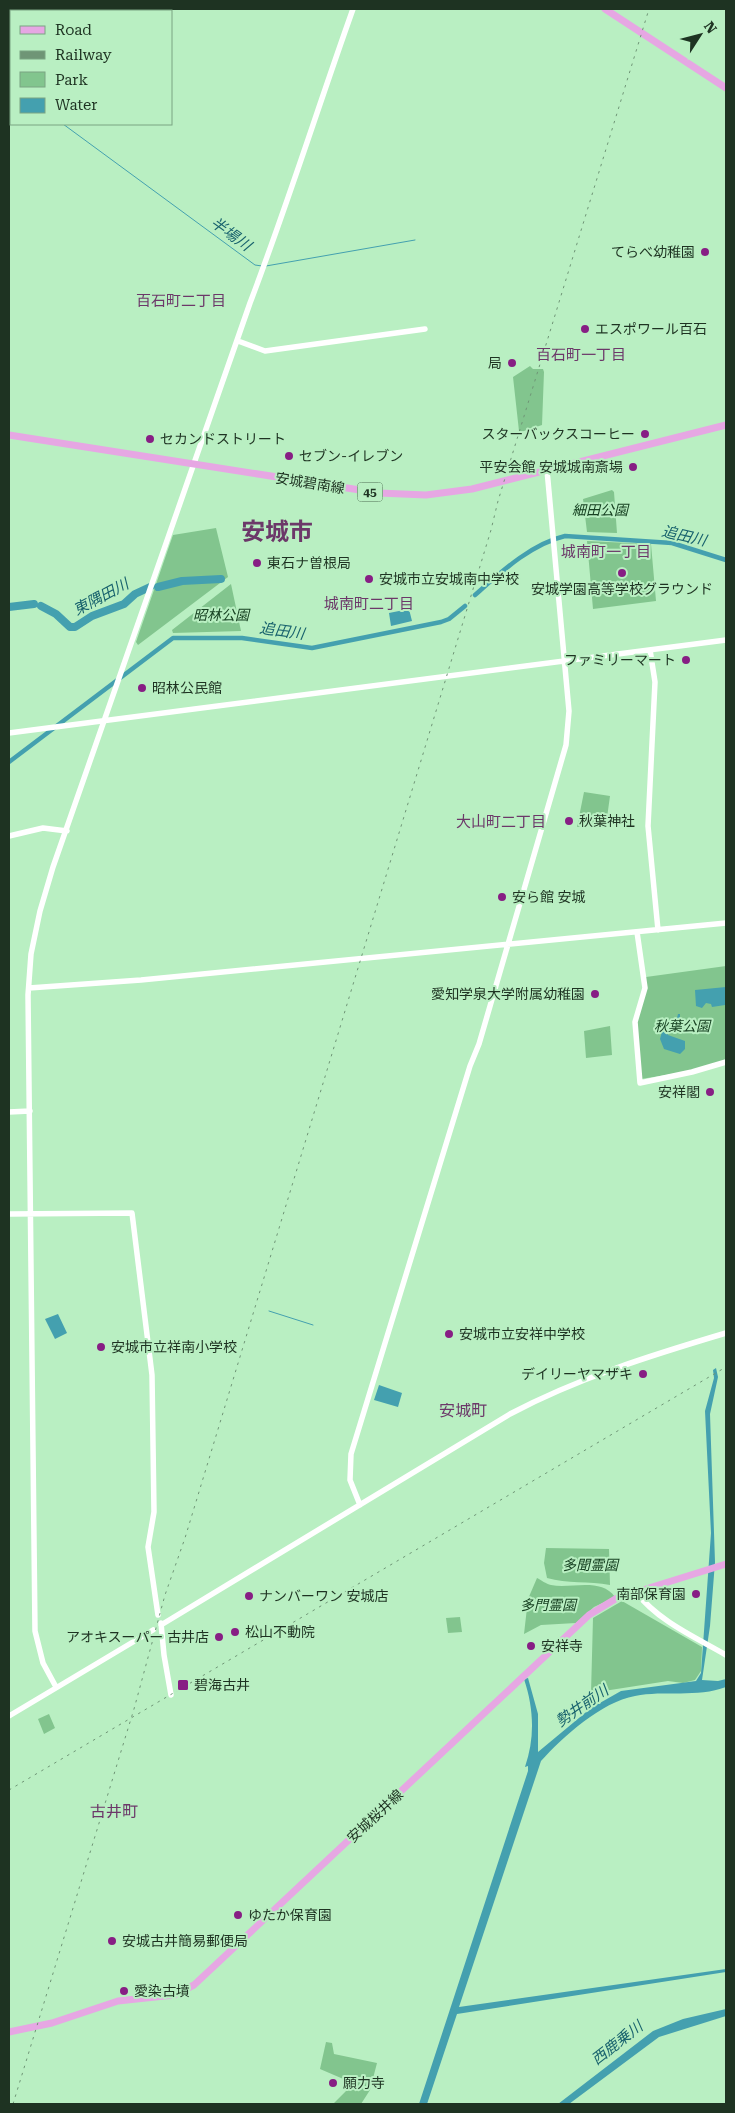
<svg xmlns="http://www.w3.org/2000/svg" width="735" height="2113" font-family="'Roboto Serif','Noto Sans JP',serif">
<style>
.green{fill:#82c58e}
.water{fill:#44a0af}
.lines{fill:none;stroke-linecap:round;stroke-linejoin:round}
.stream{stroke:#44a0af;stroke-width:1}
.canal{stroke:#44a0af;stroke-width:4.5}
.river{stroke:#44a0af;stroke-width:8}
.minor{stroke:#fff;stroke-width:5.5}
.major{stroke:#e6a7e3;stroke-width:7}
.rail{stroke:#6f9576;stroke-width:1;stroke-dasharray:2.5 5;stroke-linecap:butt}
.poi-dot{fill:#871e84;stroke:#b9efc2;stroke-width:2}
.labels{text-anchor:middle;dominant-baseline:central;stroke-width:4;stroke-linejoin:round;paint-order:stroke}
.shield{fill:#b9efc2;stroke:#4c6b52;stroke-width:1}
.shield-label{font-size:12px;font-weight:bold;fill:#1e3322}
.poi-label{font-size:14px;fill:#1e3322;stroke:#b9efc2;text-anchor:start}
.street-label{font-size:14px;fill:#1e3322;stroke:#b9efc2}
.park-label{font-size:14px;font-style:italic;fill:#164021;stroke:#b9efc2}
.water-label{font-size:15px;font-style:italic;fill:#18626d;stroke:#b9efc2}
.neighbourhood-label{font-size:15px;fill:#6c3869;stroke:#b9efc2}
.quarter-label{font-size:16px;fill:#6c3869;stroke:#b9efc2}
.town-label{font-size:24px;font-weight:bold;fill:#6c3869;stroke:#b9efc2}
</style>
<rect width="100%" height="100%" fill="#b9efc2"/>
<path class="green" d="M530 366 533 369H543L544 372 542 425 521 432 519 431 513 377Z
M612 490 614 492 617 533 587 532 583 499Z
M216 528 228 577 138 645 136 642 173 535Z
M587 541 651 544 656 601 593 609Z
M231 584 241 631 173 633 172 630Z
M584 792 610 796 606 825 577 827Z
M726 966V1060L691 1071 641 1079 637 1022 646 977Z
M610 1026 612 1055 586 1058 584 1031Z
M546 1548 609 1549 610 1585C589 1581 567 1584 547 1578L544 1563Z
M537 1578C541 1580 546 1584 551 1585 571 1589 601 1577 615 1597L594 1607 576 1623 541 1625 524 1634 528 1599Z
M622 1601 702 1647 701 1671 695 1680 683 1683 668 1681 591 1693 593 1618Z
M460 1617 462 1632 448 1633 446 1618Z
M49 1714 55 1728 44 1734 38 1719Z
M326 2042 332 2043 334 2054 377 2063 370 2090 361 2104H333L346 2091 348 2081 320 2069Z"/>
<path class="water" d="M409 609 412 621 391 626 389 613Z
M726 987 725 1005 712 1007 711 1004 706 1003 702 1008 696 1006 695 990Z
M678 1014H680V1020L676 1022H670L665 1028 668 1035 685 1041V1049L680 1054 664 1049 660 1039 664 1024 677 1018Z
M58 1314 67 1333 55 1339 45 1319Z
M716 1368 718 1377 710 1414 715 1562 710 1626 702 1680 718 1681 726 1679V1687C697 1698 664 1690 635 1696 601 1702 563 1737 541 1761L459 2007 726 1969V1972L457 2014 427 2104H419L528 1771V1766L525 1767C535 1738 534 1709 524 1679L528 1678 538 1714V1752L591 1708 621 1691 696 1681 701 1673 711 1533 705 1411 714 1378 713 1370Z
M379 1385 402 1393 398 1407 374 1400Z
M726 2009V2016L659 2037 569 2104H558L653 2031 683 2019Z"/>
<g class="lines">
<path class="stream" d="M9 108H11
M63 124 255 265 262 266
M266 266 415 240
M269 1311 313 1325"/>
<path class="canal" d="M475 595C501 572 531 544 565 536L672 543 726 560
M9 762 173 638H242L312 648 441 622 449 619 465 606"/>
<path class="river" d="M158 587 182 581 221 579
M41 606 56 614 70 627H75L92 616 124 604 135 594 150 587
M9 607 34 604"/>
<path class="minor" d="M238 341 265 351 425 329
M650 650 655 682 648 826 658 930
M9 733 726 640
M9 836 43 828 67 831
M637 932 645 988 635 1022 640 1083 692 1072 726 1062
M29 988 141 980 726 923
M9 1112 30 1111
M9 1214 132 1213 152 1375 154 1512 148 1547 158 1615
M360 1505 350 1480 351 1454 470 1066 479 1044 566 745 569 711 547 470
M636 1592C658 1621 695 1637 726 1655
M161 1623 164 1655 171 1695
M161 1625 510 1414C578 1378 652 1355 726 1333
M56 1687 43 1663 35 1631 28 995 31 954 40 911 53 867 250 303C287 206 318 107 353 9
M9 1716 153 1630"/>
<path class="major" d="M605 9 726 88
M9 435 379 493 426 495 472 489 726 425
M9 2032 52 2023 118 2001 174 1995 194 1985 589 1615 617 1598 726 1564"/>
<path class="rail" d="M9 1790 726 1367
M13 2104 134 1709 165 1595 185 1538 491 530 498 501 649 9"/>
</g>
<g class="poi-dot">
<circle cx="705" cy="252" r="5"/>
<circle cx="585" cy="329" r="5"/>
<circle cx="512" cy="363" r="5"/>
<circle cx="645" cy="434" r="5"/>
<circle cx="150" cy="439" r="5"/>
<circle cx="289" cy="456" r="5"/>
<circle cx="633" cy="467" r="5"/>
<circle cx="257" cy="563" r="5"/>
<circle cx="622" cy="573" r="5"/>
<circle cx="369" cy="579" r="5"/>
<circle cx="686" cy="660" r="5"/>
<circle cx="142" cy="688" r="5"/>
<circle cx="569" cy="821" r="5"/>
<circle cx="502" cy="897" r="5"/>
<circle cx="595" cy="994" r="5"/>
<circle cx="710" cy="1092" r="5"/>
<circle cx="449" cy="1334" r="5"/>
<circle cx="101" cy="1347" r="5"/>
<circle cx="643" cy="1374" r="5"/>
<circle cx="696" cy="1594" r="5"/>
<circle cx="249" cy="1596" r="5"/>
<circle cx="235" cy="1632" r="5"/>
<circle cx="219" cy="1637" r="5"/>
<circle cx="531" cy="1646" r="5"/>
<rect x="177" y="1679" width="12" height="12" rx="2.5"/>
<circle cx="238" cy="1915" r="5"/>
<circle cx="112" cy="1941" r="5"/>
<circle cx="124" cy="1991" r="5"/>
<circle cx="333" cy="2083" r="5"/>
</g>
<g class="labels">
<rect class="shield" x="357.5" y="482.5" width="25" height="19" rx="4"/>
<g class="shield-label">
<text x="370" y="492">45</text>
</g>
<g class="poi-label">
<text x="695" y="252" text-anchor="end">てらべ幼稚園</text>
<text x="595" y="329">エスポワール百石</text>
<text x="502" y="363" text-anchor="end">局</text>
<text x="635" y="434" text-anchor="end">スターバックスコーヒー</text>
<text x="160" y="439">セカンドストリート</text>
<text x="299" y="456">セブン-イレブン</text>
<text x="623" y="467" text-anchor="end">平安会館 安城城南斎場</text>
<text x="267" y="563">東石ナ曽根局</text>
<text x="379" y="579">安城市立安城南中学校</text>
<text x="622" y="589" text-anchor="middle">安城学園高等学校グラウンド</text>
<text x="676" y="660" text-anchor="end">ファミリーマート</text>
<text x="152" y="688">昭林公民館</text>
<text x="579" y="821">秋葉神社</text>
<text x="512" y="897">安ら館 安城</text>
<text x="585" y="994" text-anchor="end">愛知学泉大学附属幼稚園</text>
<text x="700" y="1092" text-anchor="end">安祥閣</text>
<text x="459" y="1334">安城市立安祥中学校</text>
<text x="111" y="1347">安城市立祥南小学校</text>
<text x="633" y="1374" text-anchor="end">デイリーヤマザキ</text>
<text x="686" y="1594" text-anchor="end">南部保育園</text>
<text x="259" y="1596">ナンバーワン 安城店</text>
<text x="245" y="1632">松山不動院</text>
<text x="209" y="1637" text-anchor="end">アオキスーパー 古井店</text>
<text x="541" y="1646">安祥寺</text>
<text x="194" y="1685">碧海古井</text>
<text x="248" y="1915">ゆたか保育園</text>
<text x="122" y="1941">安城古井簡易郵便局</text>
<text x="134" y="1991">愛染古墳</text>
<text x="343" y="2083">願力寺</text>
</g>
<g class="street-label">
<text transform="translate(310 483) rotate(9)">安城碧南線</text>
<text transform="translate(375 1816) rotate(-43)">安城桜井線</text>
</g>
<g class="park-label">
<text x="600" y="510">細田公園</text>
<text x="221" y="615">昭林公園</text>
<text x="682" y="1026">秋葉公園</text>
<text x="590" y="1565">多聞霊園</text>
<text x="548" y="1605">多門霊園</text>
</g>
<g class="water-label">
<text transform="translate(231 234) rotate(36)">半場川</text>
<text transform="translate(684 536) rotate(13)">追田川</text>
<text transform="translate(101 597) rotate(-28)">東隅田川</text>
<text transform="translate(282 631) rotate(8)">追田川</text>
<text transform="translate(582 1706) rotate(-35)">勢井前川</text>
<text transform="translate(617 2043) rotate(-38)">西鹿乗川</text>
</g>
<g class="neighbourhood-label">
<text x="181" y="301">百石町二丁目</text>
<text x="581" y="355">百石町一丁目</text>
<text x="606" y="552">城南町一丁目</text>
<text x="369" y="604">城南町二丁目</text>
<text x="501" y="822">大山町二丁目</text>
</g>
<g class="quarter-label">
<text x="463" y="1410">安城町</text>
<text x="114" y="1811">古井町</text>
</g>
<g class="town-label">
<text x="277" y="532">安城市</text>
</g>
</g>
<rect width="735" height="2113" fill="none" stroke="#1e3322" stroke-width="20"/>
<rect x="10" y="10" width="162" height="115" fill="#b9efc2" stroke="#7ba482"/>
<rect x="20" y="26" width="25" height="8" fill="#e6a7e3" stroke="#7ba482"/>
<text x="55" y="35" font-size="15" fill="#1e3322">Road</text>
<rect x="20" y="51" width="25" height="8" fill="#6f9576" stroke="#7ba482"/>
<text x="55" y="60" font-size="15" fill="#1e3322">Railway</text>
<rect x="20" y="72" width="25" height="15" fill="#82c58e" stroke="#7ba482"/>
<text x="55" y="85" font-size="15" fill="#1e3322">Park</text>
<rect x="20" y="98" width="25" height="15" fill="#44a0af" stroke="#7ba482"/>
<text x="55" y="110" font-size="15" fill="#1e3322">Water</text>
<g transform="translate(700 35) rotate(54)" stroke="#b9efc2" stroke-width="4" paint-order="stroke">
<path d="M0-4L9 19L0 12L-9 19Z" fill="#1e3322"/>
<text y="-8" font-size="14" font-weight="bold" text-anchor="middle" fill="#1e3322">N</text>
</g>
</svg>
